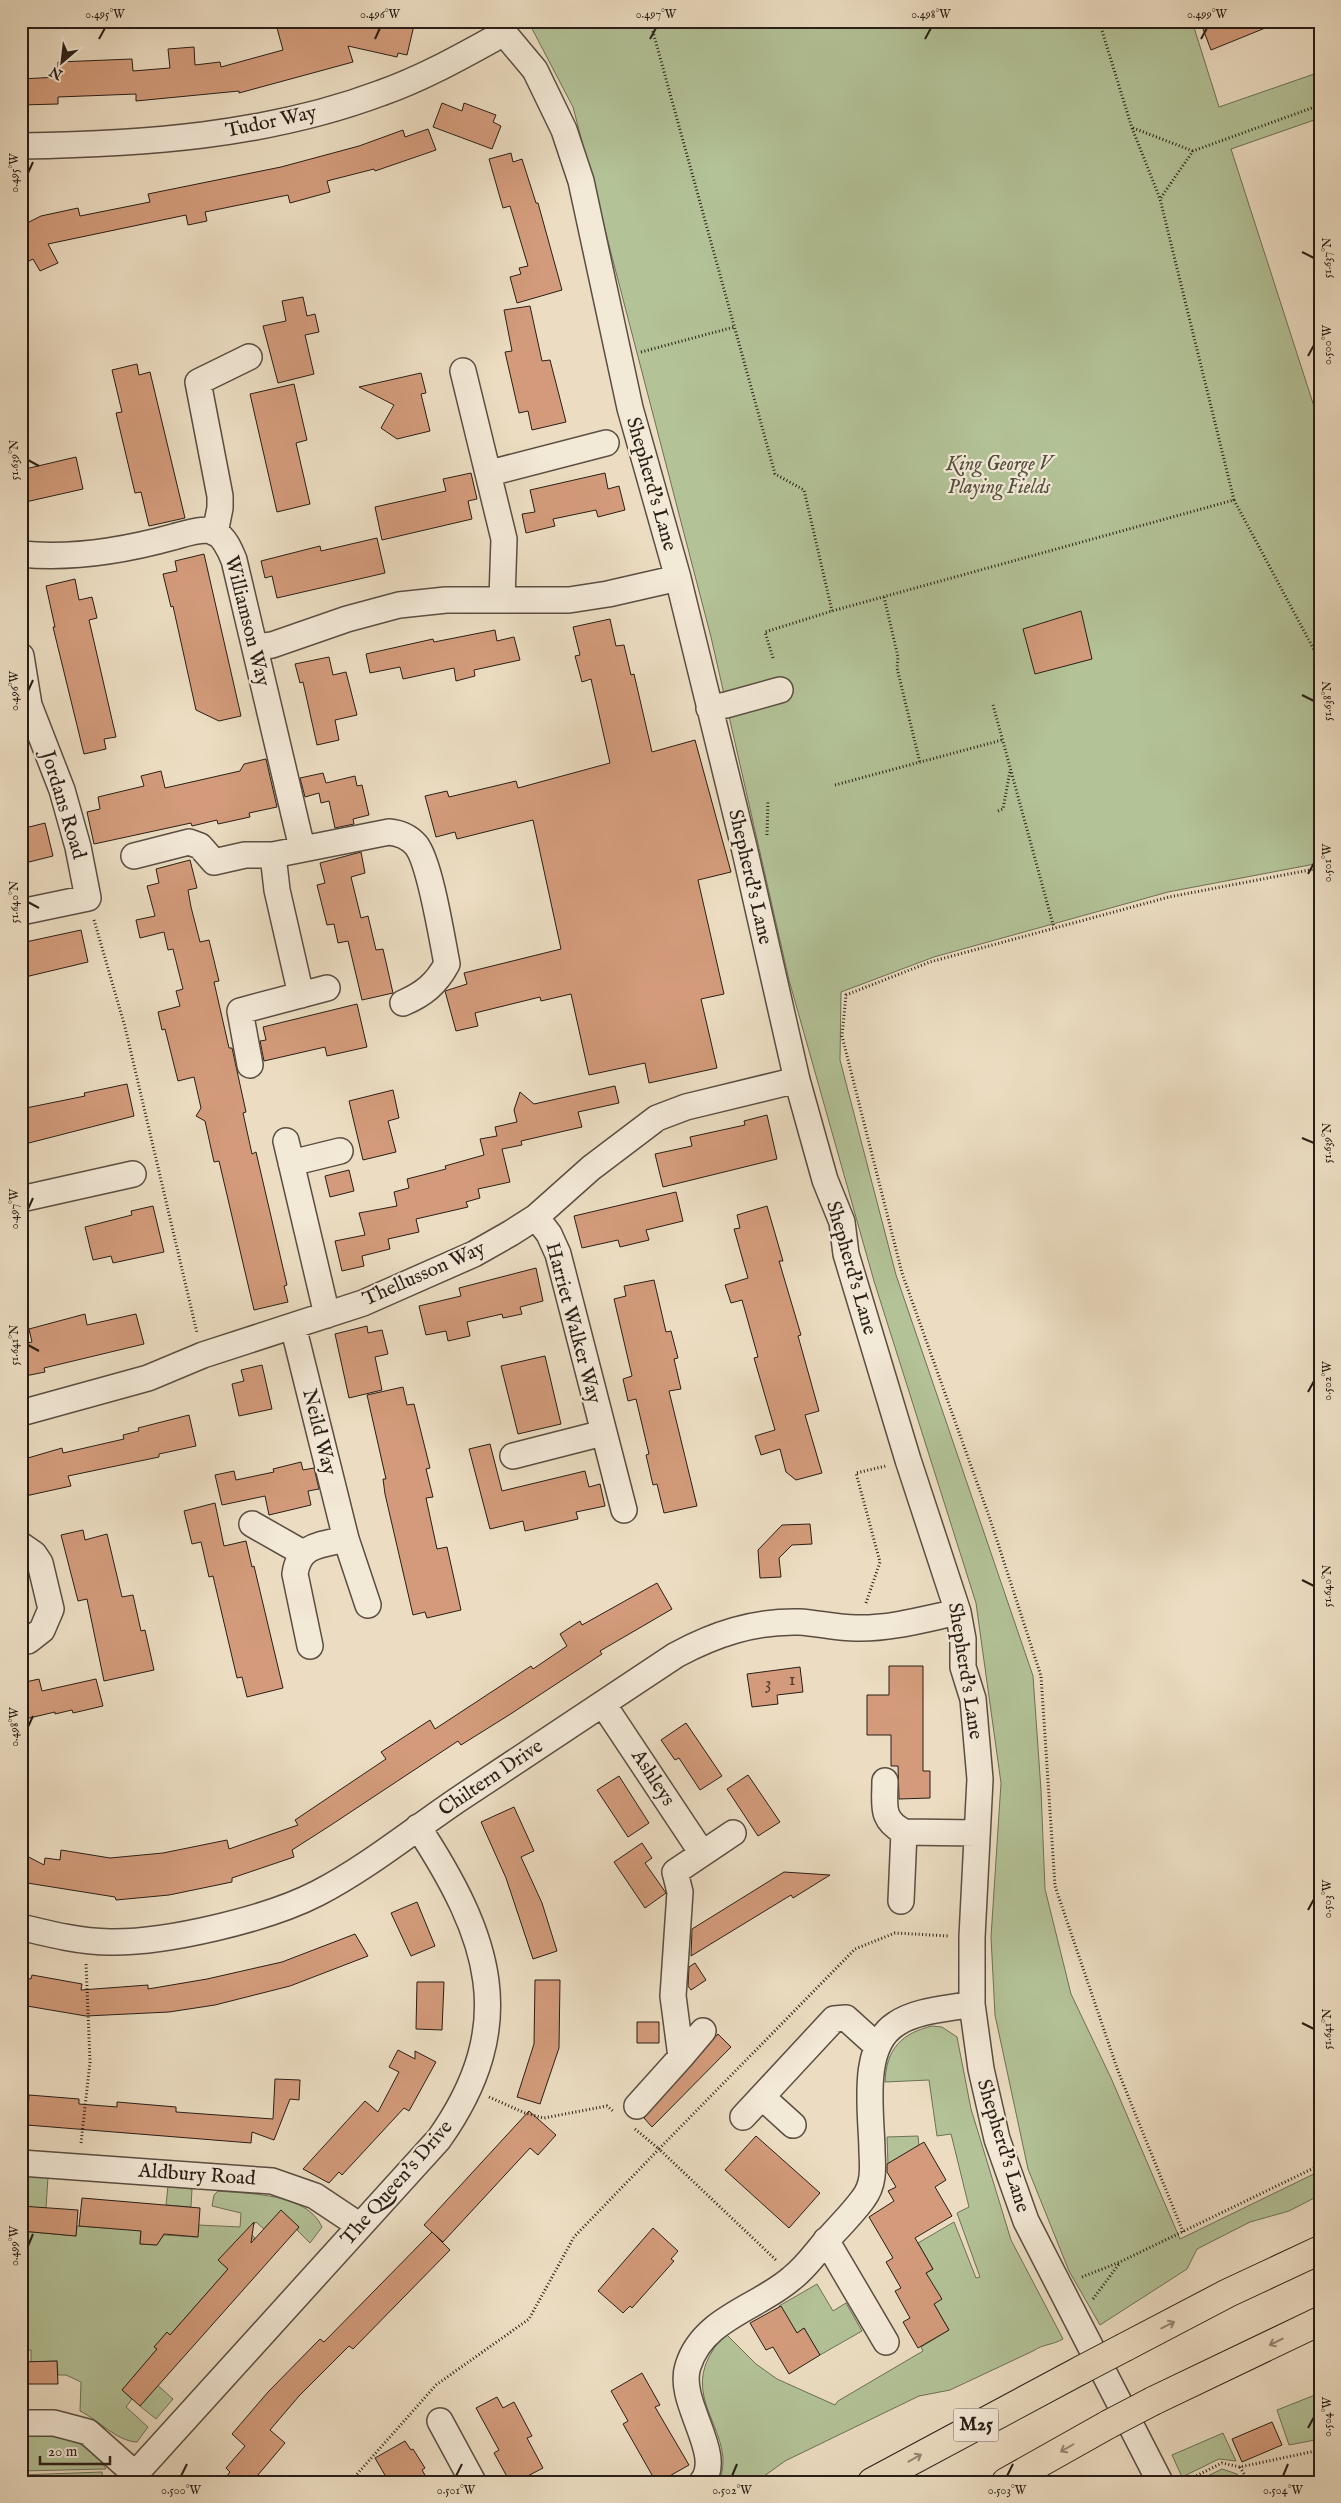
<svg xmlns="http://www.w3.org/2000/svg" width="1341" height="2503" font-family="'IM FELL English',serif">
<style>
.green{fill:#b3c297;stroke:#6e7057}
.building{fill:#d39b7b;stroke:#291e17}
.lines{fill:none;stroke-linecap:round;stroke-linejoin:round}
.minor-casing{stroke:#5a4e42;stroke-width:28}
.highway-casing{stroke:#291e17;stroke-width:30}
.path{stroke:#291e17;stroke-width:3;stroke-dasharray:1 2.5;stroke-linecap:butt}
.minor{stroke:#f3e9d7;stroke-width:25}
.highway{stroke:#ecddc2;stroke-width:28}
.highway-bridge-casing{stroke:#291e17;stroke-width:30;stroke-linecap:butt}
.highway-bridge{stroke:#ecddc2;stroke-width:28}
.oneway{stroke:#948775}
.ticks{fill:none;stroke:#291e17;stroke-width:2}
.labels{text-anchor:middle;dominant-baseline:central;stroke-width:4.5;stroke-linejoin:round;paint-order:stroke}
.number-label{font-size:18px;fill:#543d30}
.shield{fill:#f3e9d7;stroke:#665b51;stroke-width:1}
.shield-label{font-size:19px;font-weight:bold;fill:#291e17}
.street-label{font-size:20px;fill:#291e17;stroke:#f3e9d7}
.park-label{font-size:20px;font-style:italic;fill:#524f3d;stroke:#f3e9d7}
.neatline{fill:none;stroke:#291e17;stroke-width:2}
.ticks-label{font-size:12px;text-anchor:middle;fill:#291e17}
</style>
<rect width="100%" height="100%" fill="#ecddc2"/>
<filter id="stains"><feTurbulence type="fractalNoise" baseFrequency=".004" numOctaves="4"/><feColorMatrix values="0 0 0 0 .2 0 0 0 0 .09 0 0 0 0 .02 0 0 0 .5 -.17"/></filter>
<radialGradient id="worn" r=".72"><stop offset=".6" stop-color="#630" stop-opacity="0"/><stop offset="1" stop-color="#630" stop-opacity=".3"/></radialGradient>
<path class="green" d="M528 21H1192L1219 107 1320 72V118L1231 149 1320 425V863L1168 892 934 957 841 992 840 1060 896 1275 1033 1676 1041 1790 1045 1889 1071 1994 1111 2078 1180 2239 1320 2171V2195L1289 2211 1250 2222 1197 2249 1187 2269 1100 2325 1069 2271 1028 2169 995 2015 991 1937 1001 1783 976 1603 874 1281 789 980 711 637 573 107Z
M932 2026 942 2027 957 2037 971 2109 1011 2240 1063 2339C1053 2345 1043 2344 1033 2351L950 2390 919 2396 785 2461 756 2482H719C738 2436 683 2403 710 2355 715 2347 719 2340 726 2334L756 2364 777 2379 835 2405 838 2401 923 2351 921 2347 949 2330 934 2304 926 2273 933 2269 918 2243 954 2222 976 2278 980 2277 957 2213 969 2207 951 2134 937 2136 929 2080 885 2082C886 2049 902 2033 932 2026Z
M918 2136 919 2146 888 2164 887 2137Z
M27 2175 48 2177 46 2208 24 2207Z
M168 2186 192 2189 191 2207 166 2205Z
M218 2191C250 2194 307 2193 322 2227L310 2243 297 2230 299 2227 281 2211 264 2229 256 2222 248 2231 255 2238 254 2240 246 2233 218 2260 228 2269 170 2335 167 2332 155 2347 157 2349 122 2390 132 2399 126 2407 148 2427 137 2442C116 2441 99 2420 80 2411L81 2382 66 2375H58L57 2361 31 2362V2350H21V2231L76 2236 77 2226 134 2230 141 2222 140 2244 156 2245 164 2235 197 2237 198 2225 240 2227 241 2213 212 2206 214 2195Z
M817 2284 833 2311 846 2303 862 2331 820 2355 804 2328 797 2333 779 2306Z
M155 2383 173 2399 156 2419 140 2406 152 2392Z
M1320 2393V2439L1289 2445 1277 2410Z
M52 2433C75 2439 93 2449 106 2469L21 2471V2434Z
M1223 2433 1236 2461 1219 2459 1182 2477 1172 2455Z
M1222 2469 1237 2474 1243 2482H1195Z
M102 2472 103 2482 21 2481V2475Z"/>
<path class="building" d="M302 21H306L307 27 329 21H415L407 55 398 53 397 57 348 46 353 62 239 93V91L136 101V94L58 97V104L21 105V79L58 77V62L132 59 133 71 170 68 168 49 194 47 195 65 220 62 221 67 283 50 277 28Z
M1200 21H1280V22L1211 50Z
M442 103 462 111 464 103 496 115 493 122 501 126 492 149 433 127Z
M428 129 436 150 375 171 374 169 327 181 330 192 290 203 288 195 205 212 207 221 188 225 186 215 48 244 58 263 40 271 33 259 21 265V226L41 216 78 208 80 216 150 202 148 194 281 167 359 146 403 130 405 137Z
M511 153 513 162 522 159 536 203H538L562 290 517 303 510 277 521 274 519 268 528 266 510 206 503 208 489 159Z
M303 297 307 316 315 314 319 332 305 335 314 374 278 383 263 326 286 321 282 301Z
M530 306 542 361 550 360 566 422 532 430 528 411 519 413 505 352 512 351 504 310Z
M137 364 139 375 150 372 185 518 149 526 141 492 135 493 116 413 122 412 112 370Z
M421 373 426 393 421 394 430 431 397 439 381 428 394 405 359 387Z
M294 384 307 440 296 443 310 504 277 512 250 394Z
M76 457 83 489 21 503V470Z
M471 473 477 499 468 501 472 519 382 540 375 507 446 491 443 479Z
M605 473 608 489 619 486 625 510 598 517 596 510 553 519 555 526 526 533 522 514 535 512 530 490Z
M377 538 385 573 277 598 272 576 265 578 261 561 320 546 321 551Z
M204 554 241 716 219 721 196 710 173 606 171 607 163 574 177 571 175 561Z
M75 579 79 600 92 597 97 618 89 620 116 737 104 739 106 749 84 754 53 627H55L46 586Z
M1081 611 1092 659 1035 674 1023 629Z
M610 619 616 646 624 645 631 675 634 674 652 752 695 740 731 872 698 880 724 994 701 999 717 1068 649 1083 645 1063 589 1075 571 994 541 1001 540 997 475 1013 478 1026 456 1031 445 991 467 984 464 973 561 949 533 820 457 839 455 832 436 837 425 796 447 791 449 797 516 781 518 788 610 763 591 679 582 682 575 656 580 655 573 627Z
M495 630 497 641 514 637 520 660 474 670 475 676 456 681 454 668 403 679 400 667 370 673 366 654 433 639 434 642Z
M329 657 333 675 346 672 357 715 335 720 339 740 317 745 303 682 300 683 295 664Z
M266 759 277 807 249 813 250 817 218 824 217 820 192 826 191 823 94 844 87 812 100 809 98 797 144 786 141 776 161 771 165 788 240 771 244 764Z
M323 773 326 783 355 776 357 786 362 785 369 815 353 819 354 824 335 828 329 801 321 803 319 793 305 797 300 778Z
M45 823 53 856 21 864V829Z
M361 852 365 873 351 877 361 918 368 916 376 950 383 949 393 993 362 1000 348 941 338 943 334 924 327 925 317 885 325 883 320 863Z
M190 860 197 888 188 890 191 907 200 942 209 940 219 981 214 982 229 1048H232L246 1112 243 1113 252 1154 256 1152 287 1285 284 1286 288 1302 254 1310 219 1161 214 1162 205 1121 196 1116 201 1108 194 1077 178 1081 165 1029 162 1030 158 1012 180 1006 176 991 183 989 173 949 168 950 164 932 140 938 136 920 155 916 147 886 159 883 156 869Z
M81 930 88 962 21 978V943Z
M357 1004 367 1047 327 1056 325 1047 264 1061 260 1041 266 1040 263 1027Z
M127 1084 134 1116 21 1145V1109L85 1096 84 1093Z
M615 1086 619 1103 578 1112 582 1127 521 1141 522 1145 502 1149 510 1182 478 1189 480 1198 466 1202 468 1207 416 1219 419 1232 388 1239 390 1249 362 1256 364 1266 342 1271 335 1241 365 1235 359 1213 397 1206 394 1192 409 1188 407 1179 446 1169 445 1166 484 1155 480 1139 497 1136 495 1127 517 1122 514 1110 520 1092 534 1104Z
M393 1090 399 1118 388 1121 396 1152 363 1160 349 1101Z
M767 1115 777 1159 663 1187 655 1154 692 1146 690 1137 745 1125 744 1121Z
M349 1170 354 1191 330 1197 325 1176Z
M676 1192 683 1221 646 1230 649 1240 620 1247 618 1240 582 1248 574 1216Z
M153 1206 164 1252 113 1263 111 1256 93 1260 85 1227 132 1215 131 1211Z
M767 1206 783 1261H779L801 1335 798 1336 819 1411 805 1415 822 1473 796 1480 786 1472 780 1449 761 1455 755 1436 775 1430 754 1358 758 1357 742 1300 731 1303 725 1285 748 1278 734 1229 740 1228 737 1215Z
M536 1268 543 1301 520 1307 522 1314 503 1318 502 1314 467 1322 470 1336 448 1341 446 1331 426 1335 419 1306 461 1296 459 1288Z
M654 1280 666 1332 671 1331 678 1358 674 1359 681 1389 669 1391 697 1506 664 1513 657 1484 653 1485 646 1455 649 1454 636 1399 628 1401 623 1379 632 1376 614 1299 626 1296 624 1286Z
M85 1314 87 1325 136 1314 144 1344 44 1368 45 1372 25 1376 21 1344 32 1342 29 1329Z
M367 1326 368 1333 382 1330 388 1354 375 1357 382 1390 349 1398 335 1334Z
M545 1356 561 1424 518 1434 501 1366Z
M262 1365 272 1409 239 1416 232 1384 244 1381 241 1370Z
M403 1387 407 1405 414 1404 430 1468 426 1469 433 1497 426 1498 437 1549 447 1547 461 1610 427 1618 425 1612 413 1615 385 1494 383 1479H386L367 1395Z
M189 1415 196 1446 159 1454V1457L68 1476 71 1486 21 1497V1460L62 1448 63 1453 124 1439 123 1435 139 1431 138 1428Z
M490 1444 502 1491 585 1471 589 1487 600 1484 605 1506 576 1512 578 1519 525 1531 523 1521 490 1529 469 1449Z
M301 1462 303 1470 314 1468 319 1489 308 1491 311 1505 269 1515 265 1496 222 1505 215 1475 234 1471 236 1480 274 1472 273 1469Z
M215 1503 224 1546 246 1541 252 1567 254 1566 283 1688 247 1697 242 1677 237 1678 213 1576 209 1577 201 1542 192 1544 184 1511Z
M810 1524 812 1544 792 1545 779 1558 781 1577 760 1578 758 1550 782 1525Z
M83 1530 85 1540 107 1534 122 1597 133 1595 141 1631 145 1630 154 1670 104 1681 87 1599 78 1601 61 1535Z
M657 1583 672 1609 600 1651 602 1654 509 1715 461 1745 458 1741 331 1825 292 1850 294 1857 232 1878V1882L169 1895 116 1900 115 1897 21 1882V1853L44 1865 45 1858 60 1860 61 1850 110 1858 163 1853 227 1840 229 1849 298 1825 295 1820 386 1759 381 1752 430 1720 435 1729 531 1666 533 1669 567 1646 560 1634 580 1621 582 1625Z
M889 1666H923V1771H930V1798L899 1799 898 1766H891V1735H867V1695H889Z
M800 1667 803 1692 777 1695 778 1704 752 1707 747 1674Z
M39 1679 42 1691 96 1679 103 1706 73 1713 72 1710 55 1714V1712L21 1720V1683Z
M686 1723 722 1776 700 1790 679 1758 675 1760 661 1740Z
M748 1775 780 1822 758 1836 727 1789Z
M619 1776 649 1823 628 1837 597 1790Z
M514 1807 534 1851 521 1857 542 1903 557 1951 533 1959 506 1878 481 1822Z
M642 1843 652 1858 645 1863 666 1893 645 1908 614 1862Z
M784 1872 830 1875 793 1898 791 1895 691 1956 692 1929Z
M417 1902 435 1946 411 1956 391 1913Z
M355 1934 368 1956 290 1986 215 2005 169 2012 86 2016 21 2005V1978L31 1979 32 1975 82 1984 81 1990 148 1985V1989L207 1979 282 1962Z
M695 1963 706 1980 691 1990 688 1986 689 1967Z
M535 1980H560L559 2048 540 2104 517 2097 534 2044Z
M417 1982H444L442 2030 416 2029Z
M637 2022H659V2043H637Z
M718 2034 731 2047 652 2127 644 2118Z
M398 2050 415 2059V2051L436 2062 409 2111 404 2108 342 2175 339 2172 329 2183 303 2169 365 2101 378 2112 399 2072 389 2067Z
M275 2079 300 2080 299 2100 290 2099 274 2140 252 2132 251 2143 27 2125 29 2095 79 2099V2104L117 2107V2102L176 2107V2112L273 2119Z
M529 2111 556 2135 538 2155 530 2148 443 2242 424 2225Z
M756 2136 820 2193 789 2228 725 2170Z
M924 2142 946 2180 935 2187 952 2216 915 2238 933 2269 926 2273 942 2299 934 2304 949 2330 918 2348 903 2322 910 2318 895 2291 901 2288 886 2262 893 2258 869 2217 894 2201 888 2191 896 2187 887 2172V2164Z
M82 2198 200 2208 198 2237 164 2234 157 2245 140 2244 141 2231 79 2226Z
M21 2206 78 2210 76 2236 21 2231Z
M281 2210 299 2227 140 2406 122 2390 157 2349 154 2347 167 2332 170 2335 228 2269 218 2260 254 2222 251 2243Z
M653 2228 678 2251 671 2259 674 2261 666 2270 632 2308 630 2306 623 2313 598 2291Z
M432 2232 450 2250 353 2349 349 2346 299 2396 270 2430 285 2443 252 2482H222L230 2472 226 2468 245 2446 232 2434 268 2392 320 2339 324 2342Z
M781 2306 797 2333 804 2328 820 2355 789 2374 773 2347 766 2350 750 2323Z
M57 2361 58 2384H21V2362Z
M642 2373 660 2405 655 2407 689 2465 659 2482H656L623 2424 628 2421 611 2391Z
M497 2397 503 2408 514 2402 532 2436 527 2438 543 2468 516 2482H510L494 2453 499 2450 476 2408Z
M1272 2422 1282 2445 1242 2462 1232 2439Z
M405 2441 411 2450 413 2449 425 2468 422 2470 429 2482H389L375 2458Z"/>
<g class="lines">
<g class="minor-casing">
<path id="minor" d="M501 21 504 33 535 70 564 130 581 181 630 408 678 578 744 847 797 1080 825 1180 842 1222 846 1254 908 1460 958 1612 963 1639V1667L973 1699 980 1779 972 1937V2004L981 2069 997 2139 1026 2221 1160 2482
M21 146C143 144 266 136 381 93 424 78 464 55 504 33
M463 371 504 539 502 599
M490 473 606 443
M215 533 220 508V496L198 382 249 357
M21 554C71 559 126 550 173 537 185 534 203 527 215 532 225 538 230 550 234 560L302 848
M255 647 272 645 347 619 399 605 446 600H569L608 594 678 578
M21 656 29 705 62 790 78 847 88 898 21 912
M709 708 726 705 780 690
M134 856 189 842 200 846 214 862 245 855H273
M301 995 277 890 273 855 389 832C400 833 409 837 416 845 430 862 442 939 447 964 436 984 424 994 403 1003
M250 1065 240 1011 327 988
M286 1141 327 1315
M291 1163 340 1151
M21 1199 133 1174
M536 1217 549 1234 558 1254 624 1510
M293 1326 346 1539 368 1605
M21 1413 148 1378 203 1355 363 1303 474 1254 511 1233 536 1217 591 1168 657 1118 686 1107 797 1080
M513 1456 603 1433
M252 1524 303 1553
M21 1545 34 1554 40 1563 51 1609 42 1630 28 1641H21
M310 1646 295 1574C299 1544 321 1545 346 1539
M603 1704 702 1853
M885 1781C885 1806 880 1819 904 1832
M901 1901 904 1832 977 1833
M21 1927C49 1934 81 1942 110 1942 166 1943 268 1919 318 1893 368 1867 413 1830 459 1799 532 1751 604 1703 676 1655 715 1634 754 1621 799 1622 818 1623 837 1628 856 1628 890 1629 925 1619 958 1612
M681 2057 703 2031
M762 2097 793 2125
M637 2106 681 2057 673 1996 680 1892 675 1872 733 1833
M743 2117 834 2019 846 2018 877 2046
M21 2163 272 2181 315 2196 360 2226
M826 2240 886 2342
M440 2421 473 2482
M21 2423H54L88 2432 135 2474
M128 2482 439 2139C521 2023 489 1936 418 1827
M702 2482C725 2454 676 2402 688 2366 703 2318 758 2308 792 2278 805 2268 815 2254 825 2242 838 2228 852 2214 863 2199 874 2185 873 2169 872 2152 872 2116 859 2047 896 2024 916 2010 948 2009 972 2004"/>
</g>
<g class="highway-casing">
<path id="highway" d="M1125 2347 1228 2293 1320 2250
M1153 2401 1320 2321
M872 2482 1081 2370
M1006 2482 1109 2424"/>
</g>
<path class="path" d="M650 21 775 474 804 490 832 611
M1099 21 1132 128 1160 199
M1133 128 1193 151
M641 352 734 327
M1234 500 1320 661
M884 597 898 657 897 668 920 763
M773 658 765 632 832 611 1234 500 1160 199 1193 151 1320 105
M993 705 1054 928
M835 785 1002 740
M998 811 1003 809 1010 771
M767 835 768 800
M94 920 125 1027 197 1333
M866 1603 880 1562 856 1473 886 1466
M489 2097 525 2113 544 2118 607 2106 613 2111
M635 2129 659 2149 855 1949 895 1933 949 1936
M81 2143 90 2062 86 1963
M1183 2232 1118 2071 1055 1886 1041 1676 990 1519 902 1273 842 1036 846 995 930 962 1169 897 1320 868
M1082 2277 1120 2262 1320 2165
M1093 2299 1119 2264
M1240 2467 1249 2482
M350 2482 436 2385 529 2319 574 2237 659 2149 777 2261
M1184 2482 1222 2463 1240 2467 1320 2450"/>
<use href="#minor" class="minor"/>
<use href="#highway" class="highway"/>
<g class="highway-bridge-casing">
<path id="highway-bridge" d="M1081 2370 1125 2347
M1109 2424 1153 2401"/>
</g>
<use href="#highway-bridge" class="highway-bridge"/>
</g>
<defs><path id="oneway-shaft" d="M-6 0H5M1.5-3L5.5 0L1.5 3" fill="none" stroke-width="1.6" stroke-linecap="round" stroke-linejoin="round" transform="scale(1.25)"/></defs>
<g class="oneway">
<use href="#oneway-shaft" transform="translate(1168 2325) rotate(-27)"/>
<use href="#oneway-shaft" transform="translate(1276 2342) rotate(154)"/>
<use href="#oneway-shaft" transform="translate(1067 2448) rotate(150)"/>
<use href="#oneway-shaft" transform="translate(915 2458) rotate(-29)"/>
</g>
<path class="ticks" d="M99 39 105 28M375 39 380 28M650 39 656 28M925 39 931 28M1201 39 1207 28M28 173 33 162M1302 252 1314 258M1308 356 1314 345M28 460 39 466M28 691 33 680M1302 695 1314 701M1308 874 1314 863M28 902 39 908M1302 1138 1314 1143M28 1209 33 1198M28 1345 39 1351M1308 1392 1314 1381M1302 1580 1314 1586M28 1727 33 1716M1308 1910 1314 1899M1302 2023 1314 2029M28 2246 33 2234M1308 2428 1314 2417M181 2476 187 2464M456 2476 462 2464M732 2476 737 2464M1007 2476 1013 2464M1283 2476 1288 2464"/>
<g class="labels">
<g class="number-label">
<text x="792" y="1680">1</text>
<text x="768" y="1684">3</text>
</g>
<rect class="shield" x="953.5" y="2408.5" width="45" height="33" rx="4"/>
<g class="shield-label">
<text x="976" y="2425">M25</text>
</g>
<g class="street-label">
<text transform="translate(271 122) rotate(-12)">Tudor Way</text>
<text transform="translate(651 484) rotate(74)">Shepherd's Lane</text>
<text transform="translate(247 621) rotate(76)">Williamson Way</text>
<text transform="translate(63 805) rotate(73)">Jordans Road</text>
<text transform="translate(750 877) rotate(77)">Shepherd's Lane</text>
<text transform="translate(851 1268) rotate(74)">Shepherd's Lane</text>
<text transform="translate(424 1274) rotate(-24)">Thellusson Way</text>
<text transform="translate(573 1323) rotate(75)">Harriet Walker Way</text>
<text transform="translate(319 1432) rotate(76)">Neild Way</text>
<text transform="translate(965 1671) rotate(81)">Shepherd's Lane</text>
<text transform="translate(491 1778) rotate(-34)">Chiltern Drive</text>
<text transform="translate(653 1778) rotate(57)">Ashleys</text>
<text transform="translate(1003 2146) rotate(73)">Shepherd's Lane</text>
<text transform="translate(197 2175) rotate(4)">Aldbury Road</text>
<text transform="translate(397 2183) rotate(-49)">The Queen's Drive</text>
</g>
<g class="park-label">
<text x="999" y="464">King George V<tspan x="999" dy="23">Playing Fields</tspan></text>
</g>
</g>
<rect width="1341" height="2503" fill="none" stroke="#ecddc2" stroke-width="55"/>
<g transform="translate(62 62) rotate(208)" stroke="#f3e9d7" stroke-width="4" paint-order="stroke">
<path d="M0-4L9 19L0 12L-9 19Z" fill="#291e17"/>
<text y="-8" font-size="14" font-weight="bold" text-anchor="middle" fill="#291e17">N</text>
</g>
<path d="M40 2456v8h70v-8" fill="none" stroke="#291e17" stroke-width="2.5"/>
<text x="48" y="2456" font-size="15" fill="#291e17" stroke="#f3e9d7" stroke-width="4" paint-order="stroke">20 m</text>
<rect x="28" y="28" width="1286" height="2448" class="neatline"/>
<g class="ticks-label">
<text x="105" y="18">0.495°W</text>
<text x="380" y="18">0.496°W</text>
<text x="656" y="18">0.497°W</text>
<text x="931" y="18">0.498°W</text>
<text x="1207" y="18">0.499°W</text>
<text transform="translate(14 173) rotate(-90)" y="4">0.495°W</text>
<text transform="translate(1327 258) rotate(-90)" y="4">51.637°N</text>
<text transform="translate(1327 345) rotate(-90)" y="4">0.500°W</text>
<text transform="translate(14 460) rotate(-90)" y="4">51.639°N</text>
<text transform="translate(14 691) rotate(-90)" y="4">0.496°W</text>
<text transform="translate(1327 701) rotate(-90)" y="4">51.638°N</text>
<text transform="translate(1327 863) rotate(-90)" y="4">0.501°W</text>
<text transform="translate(14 902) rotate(-90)" y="4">51.640°N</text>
<text transform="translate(1327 1143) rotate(-90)" y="4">51.639°N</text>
<text transform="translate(14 1209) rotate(-90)" y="4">0.497°W</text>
<text transform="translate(14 1345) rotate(-90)" y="4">51.641°N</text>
<text transform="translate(1327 1381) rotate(-90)" y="4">0.502°W</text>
<text transform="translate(1327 1586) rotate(-90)" y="4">51.640°N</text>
<text transform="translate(14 1727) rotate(-90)" y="4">0.498°W</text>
<text transform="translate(1327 1899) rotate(-90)" y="4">0.503°W</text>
<text transform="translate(1327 2029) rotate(-90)" y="4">51.641°N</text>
<text transform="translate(14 2246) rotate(-90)" y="4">0.499°W</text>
<text transform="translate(1327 2417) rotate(-90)" y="4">0.504°W</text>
<text x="181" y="2494">0.500°W</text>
<text x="456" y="2494">0.501°W</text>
<text x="732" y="2494">0.502°W</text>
<text x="1007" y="2494">0.503°W</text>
<text x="1283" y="2494">0.504°W</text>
</g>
<rect width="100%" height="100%" filter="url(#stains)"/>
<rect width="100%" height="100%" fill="url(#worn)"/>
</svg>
